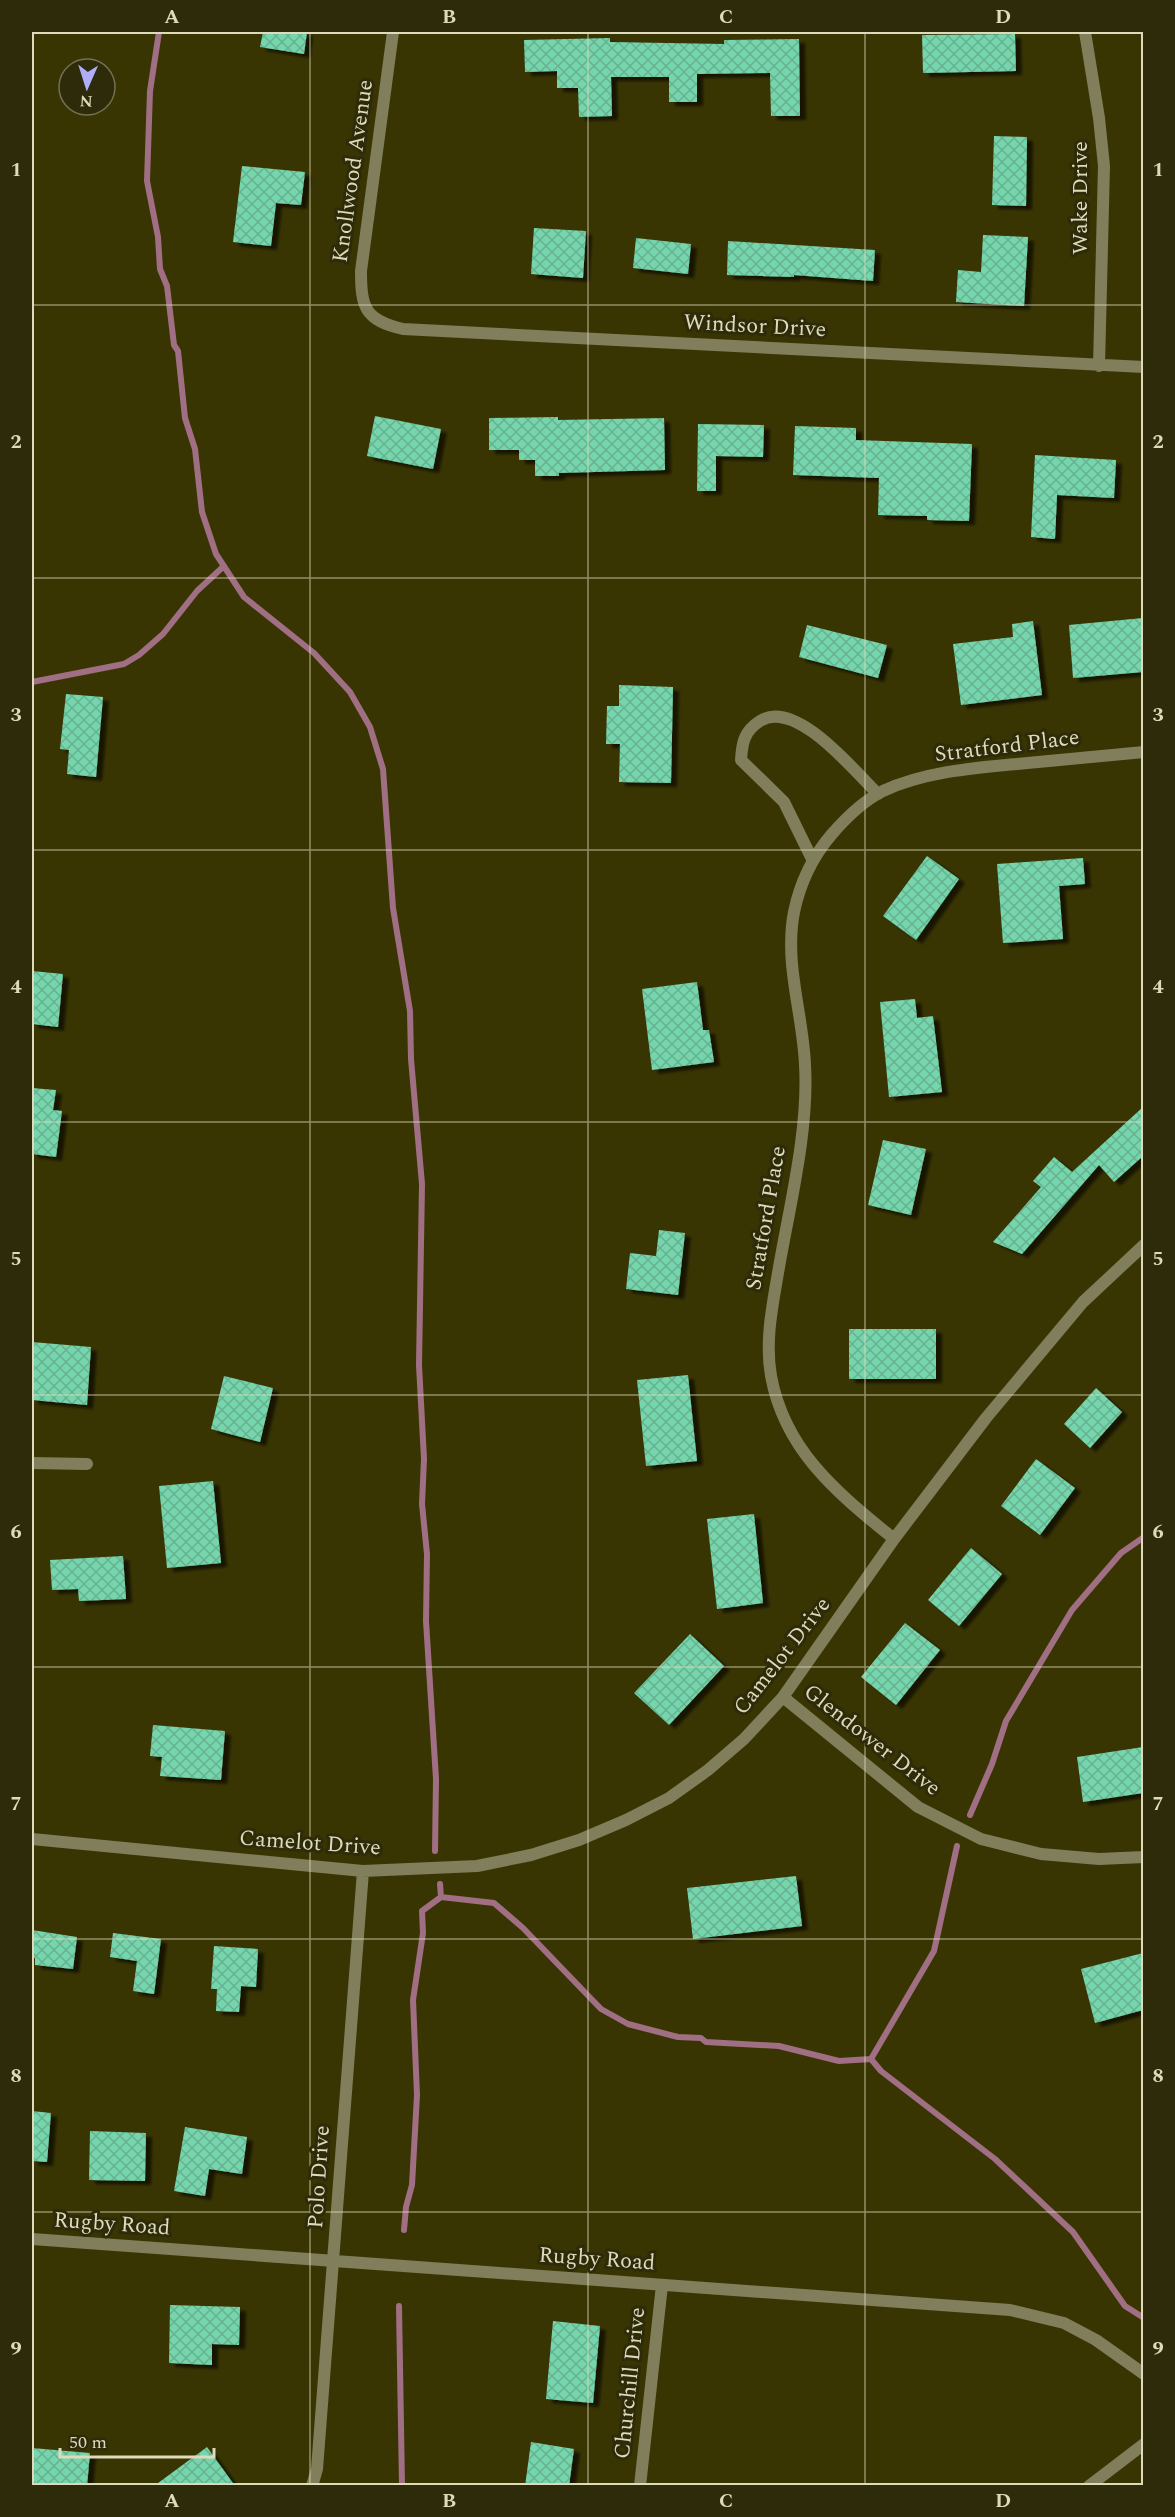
<svg xmlns="http://www.w3.org/2000/svg" width="1175" height="2517" font-family="Spectral,serif">
<style>
.lines{fill:none;stroke-linecap:round;stroke-linejoin:round}
.stream{stroke:#a16f83;stroke-width:6}
.building{fill:url(#building-cross-hatch);filter:url(#shadow)}
.street{stroke:#817e5c;stroke-width:12}
.grid{fill:none;stroke:#dddbbc;stroke-width:1.5;stroke-opacity:0.55}
.labels{text-anchor:middle;dominant-baseline:central;stroke-width:6;stroke-linejoin:round;paint-order:stroke}
.street-label{font-size:22px;fill:#dddbbc;stroke:#2e2b0a}
.neatline{fill:none;stroke:#dddbbc;stroke-width:2}
.grid-label{font-size:20px;text-anchor:middle;font-weight:bold;fill:#dddbbc}
</style>
<defs>
<pattern id="building-cross-hatch" width="8" height="8" patternUnits="userSpaceOnUse" patternTransform="scale(1.5)"><rect width="8" height="8" fill="#75d6ae"/><path d="M0 0l8 8M0 8l8-8" fill="none" stroke="#68b190"/></pattern>
<filter id="shadow"><feDropShadow dx="6" dy="4" stdDeviation="1.5" flood-color="#0009"/></filter>
</defs>
<rect width="100%" height="100%" fill="#393503"/>
<g class="lines">
<path class="stream" d="M159 32 150 91 147 181 158 237 160 269 167 286 174 345 178 351 185 418 195 449 202 512 216 554 244 597 314 653 350 692 370 727 383 769 393 908 410 1011 411 1059 422 1184 419 1365 424 1459 422 1504 427 1554 426 1621 436 1779 435 1851
M32 682 124 664 139 655 163 634 197 591 224 566
M970 1815 992 1764 1006 1721 1072 1610 1121 1553 1144 1537
M440 1884 441 1897
M871 2059 881 2071 995 2159 1073 2232 1125 2306 1144 2318
M871 2059 934 1951 957 1846
M404 2230 406 2207 412 2185 417 2095 413 2000 423 1933 422 1911 441 1897 494 1903 523 1928 601 2009 628 2024 678 2037 701 2038 706 2042 779 2046 839 2061 871 2059
M399 2306 402 2486"/>
</g>
<path class="building" d="M263 32H307L304 54 260 47Z
M1015 34 1016 71 923 73 922 35Z
M610 38V42L724 44V40L799 39 800 116H771L770 73 697 74V102H669V77H611L612 116 579 117 578 88H557V71L525 72 524 40Z
M994 136 1027 137 1026 206 992 205Z
M242 166 305 172 301 205 276 203 271 246 233 242Z
M534 228 586 231 583 278 531 274Z
M983 235 1028 237 1024 306 956 302 958 270 981 272Z
M636 238 691 244 688 274 633 268Z
M728 241 875 250 873 281 794 275V277L727 275Z
M375 416 441 429 433 469 367 456Z
M558 417V420L664 418 665 470 559 473V476H535V460H519V450H489V418Z
M698 424 764 425 763 457 716 456V491H697Z
M795 426 856 428V440L972 444 969 521 927 520V516L878 515 879 478 793 475Z
M1035 455 1116 460 1114 498 1057 495 1055 539 1031 537Z
M1143 618V672L1073 678 1069 625Z
M1033 621 1042 695 961 705 953 644 1013 637 1012 624Z
M807 625 887 645 878 678 799 657Z
M619 685 673 687 671 783 619 782 620 744H606L607 706H619Z
M66 694 103 697 96 777 67 774 69 750 60 749Z
M927 856 959 879 916 940 883 916Z
M1083 858 1085 884 1059 886 1063 939 1003 943 997 864Z
M32 971 63 974 58 1027 32 1024Z
M697 982 703 1030H709L714 1062 652 1070 642 989Z
M915 999 917 1018 933 1016 942 1092 889 1097 880 1002Z
M32 1088 56 1090 53 1110 62 1111 56 1157 32 1154Z
M1143 1107V1156L1114 1182 1099 1165 1022 1254 993 1242 1041 1187 1033 1181 1054 1157 1072 1172Z
M883 1140 926 1149 911 1215 868 1205Z
M659 1230 685 1233 678 1295 626 1289 630 1253 656 1256Z
M849 1329H936V1379H849Z
M32 1342 91 1347 87 1405 32 1400Z
M688 1375 697 1461 646 1466 637 1380Z
M224 1376 273 1388 260 1442 211 1429Z
M1096 1388 1122 1412 1090 1448 1064 1424Z
M1036 1459 1075 1488 1040 1535 1001 1506Z
M213 1481 221 1563 167 1568 159 1486Z
M754 1514 763 1603 717 1609 707 1519Z
M971 1548 1002 1574 959 1626 928 1600Z
M123 1556 126 1599 79 1601 78 1589 52 1590 50 1560Z
M905 1623 940 1650 896 1705 861 1677Z
M690 1634 724 1666 669 1725 634 1693Z
M153 1725 225 1731 221 1780 160 1776 162 1757 150 1756Z
M1143 1747V1793L1083 1802 1077 1757Z
M796 1876 802 1926 693 1939 687 1888Z
M32 1930 77 1937 73 1969 35 1965V1958H32Z
M113 1933 161 1939 154 1994 133 1991 137 1961 110 1957Z
M214 1946 258 1949 256 1987 241 1986 239 2012 216 2011 217 1989H211Z
M1143 1953V2010L1095 2023 1081 1969Z
M32 2111 51 2113 47 2162 32 2161Z
M185 2127 247 2137 242 2174 209 2169 205 2196 174 2191Z
M90 2131 146 2133 145 2181 89 2180Z
M170 2305 240 2307 239 2345 212 2344V2365L169 2363Z
M553 2321 600 2326 593 2403 546 2399Z
M531 2442 574 2449 569 2486H525Z
M207 2447 235 2486H154Z
M32 2448 90 2453 87 2486H32Z"/>
<g class="lines">
<path class="street" d="M393 32 361 271C361 308 365 320 403 329L1144 367
M1085 32 1099 118 1104 166 1099 366
M813 861 784 802 741 760C742 743 744 731 760 721 796 698 855 772 878 794
M32 1463 87 1464
M894 1539C839 1494 785 1452 771 1376 765 1341 772 1308 778 1273 789 1208 809 1131 805 1065 803 1014 784 964 794 912 800 883 813 856 832 834 845 819 865 800 883 791 924 772 973 768 1017 764 1059 760 1101 756 1144 752
M783 1697 918 1807 981 1839 1041 1854 1099 1859 1144 1857
M32 1839 363 1871 477 1866 531 1855 579 1840 626 1820 669 1798 708 1770 744 1739 783 1697 894 1539 986 1418 1083 1302 1144 1245
M32 2239 1010 2310 1064 2323 1096 2340 1144 2374
M312 2486 317 2469 363 1871
M640 2486 662 2285
M1089 2486 1144 2444"/>
</g>
<path class="grid" d="M310 32V2486M588 32V2486M865 32V2486M32 305H1144M32 578H1144M32 850H1144M32 1122H1144M32 1395H1144M32 1667H1144M32 1939H1144M32 2212H1144"/>
<g class="labels">
<g class="street-label">
<text transform="translate(353 171) rotate(-82)">Knollwood Avenue</text>
<text transform="translate(1080 198) rotate(-90)">Wake Drive</text>
<text transform="translate(755 326) rotate(3)">Windsor Drive</text>
<text transform="translate(1007 746) rotate(-7)">Stratford Place</text>
<text transform="translate(766 1218) rotate(-80)">Stratford Place</text>
<text transform="translate(782 1656) rotate(-52)">Camelot Drive</text>
<text transform="translate(872 1740) rotate(38)">Glendower Drive</text>
<text transform="translate(310 1843) rotate(4)">Camelot Drive</text>
<text transform="translate(319 2177) rotate(-86)">Polo Drive</text>
<text transform="translate(112 2224) rotate(4)">Rugby Road</text>
<text transform="translate(597 2259) rotate(4)">Rugby Road</text>
<text transform="translate(630 2383) rotate(-84)">Churchill Drive</text>
</g>
</g>
<rect width="1175" height="2517" fill="none" stroke="#2e2b0a" stroke-width="66"/>
<g transform="translate(87 87) rotate(183)"><circle r="28" fill="#2e2b0a" stroke="#747151" stroke-width="1.5"/>
<path d="M0-4.5L10 22L0 15L-10 22Z" fill="#b0aefa"/>
<text y="-9" font-size="16" font-weight="bold" text-anchor="middle" fill="#dddbbc">N</text>
</g>
<path d="M60 2448v9h154v-9" fill="none" stroke="#dddbbc" stroke-width="3"/>
<text x="69" y="2448" font-size="18" fill="#dddbbc" stroke="#2e2b0a" stroke-width="4.5" paint-order="stroke">50 m</text>
<rect x="33" y="33" width="1109" height="2451" class="neatline"/>
<g class="grid-label">
<text x="172" y="23">A</text>
<text x="449" y="23">B</text>
<text x="726" y="23">C</text>
<text x="1003" y="23">D</text>
<text x="16" y="176">1</text>
<text x="1158" y="176">1</text>
<text x="16" y="448">2</text>
<text x="1158" y="448">2</text>
<text x="16" y="721">3</text>
<text x="1158" y="721">3</text>
<text x="16" y="993">4</text>
<text x="1158" y="993">4</text>
<text x="16" y="1265">5</text>
<text x="1158" y="1265">5</text>
<text x="16" y="1538">6</text>
<text x="1158" y="1538">6</text>
<text x="16" y="1810">7</text>
<text x="1158" y="1810">7</text>
<text x="16" y="2082">8</text>
<text x="1158" y="2082">8</text>
<text x="16" y="2355">9</text>
<text x="1158" y="2355">9</text>
<text x="172" y="2507">A</text>
<text x="449" y="2507">B</text>
<text x="726" y="2507">C</text>
<text x="1003" y="2507">D</text>
</g>
</svg>
